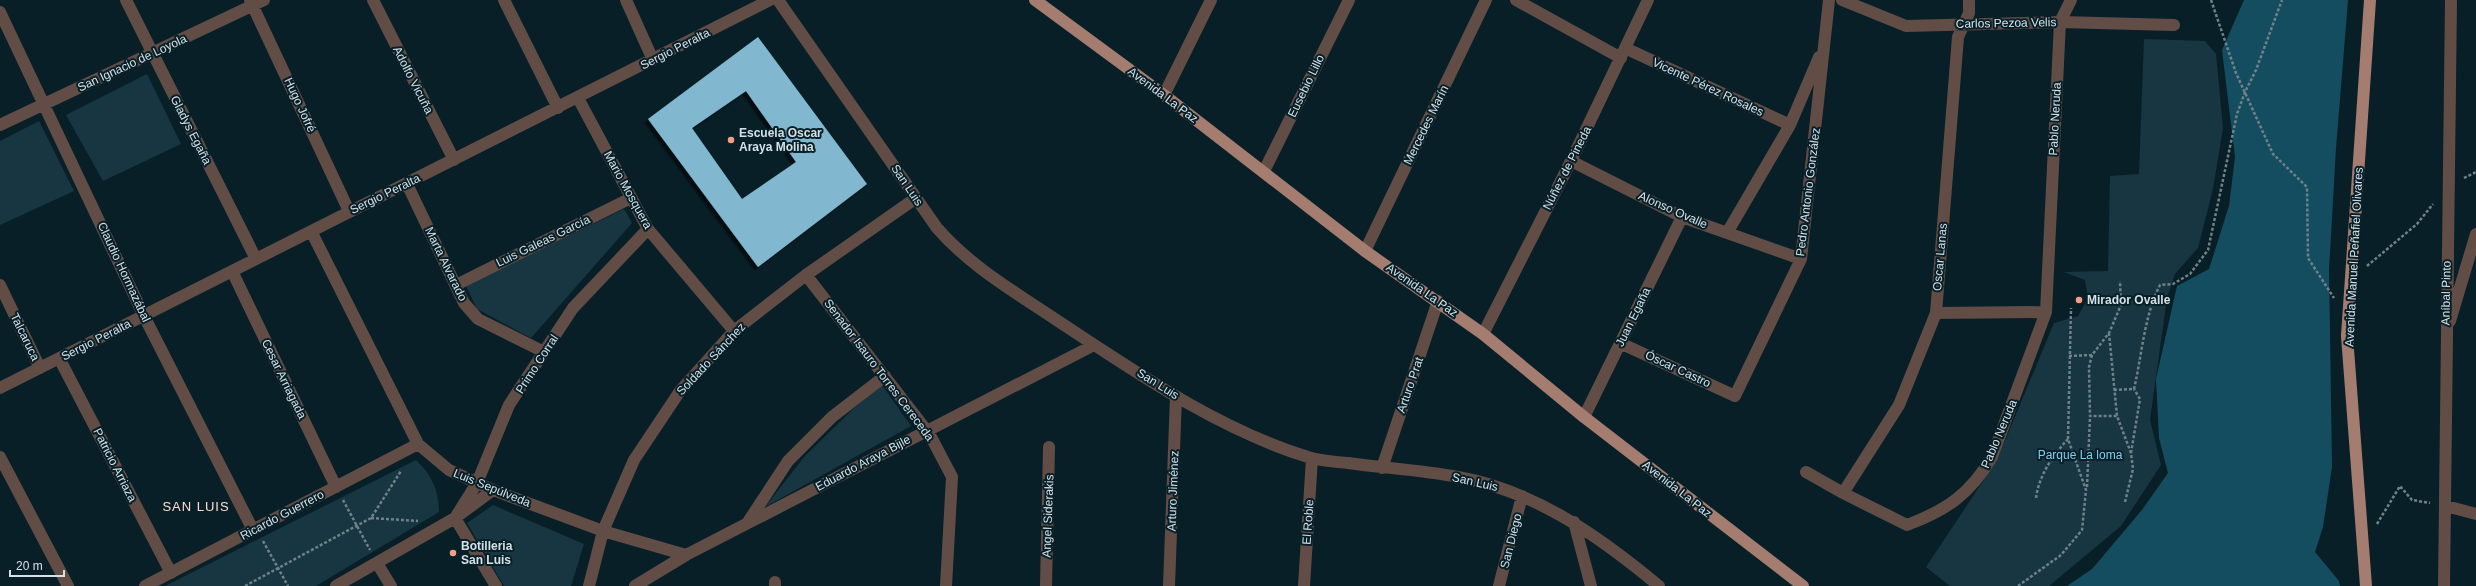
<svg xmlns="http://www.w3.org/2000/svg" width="2476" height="586" font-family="Helvetica,sans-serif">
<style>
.green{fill:#173641}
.forest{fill:#154d60}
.building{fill:#82b8cf;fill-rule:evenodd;filter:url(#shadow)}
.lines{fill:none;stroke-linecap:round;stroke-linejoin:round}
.path{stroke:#708188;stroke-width:2.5;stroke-dasharray:3 2;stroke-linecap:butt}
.minor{stroke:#614d46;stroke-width:12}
.major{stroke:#a57c70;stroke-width:12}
.poi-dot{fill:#f39f85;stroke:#091f28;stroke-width:1.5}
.labels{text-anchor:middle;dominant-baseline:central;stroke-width:4;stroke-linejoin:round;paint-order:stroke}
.street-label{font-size:12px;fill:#d4e1e7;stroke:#091f28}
.poi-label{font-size:12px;font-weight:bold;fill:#d4e1e7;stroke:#091f28;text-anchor:start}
.park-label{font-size:12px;fill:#7bd0f2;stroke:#091f28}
.neighbourhood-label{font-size:13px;letter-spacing:1px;fill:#fedcd2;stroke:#091f28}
</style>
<defs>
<filter id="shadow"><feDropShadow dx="-3.5" dy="3.5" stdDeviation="1" flood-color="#0009"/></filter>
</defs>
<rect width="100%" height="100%" fill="#091f28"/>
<path class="green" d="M2144 39 2205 41 2216 54 2223 128 2213 189 2198 248 2175 274 2167 298 2150 420 2161 465 2121 526 2049 586H1950L1926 567 1997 460 2054 323 2078 316 2088 298 2085 280 2064 272 2108 271 2110 176 2139 174Z
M147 74 181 144 103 181 66 115Z
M39 121 74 191 0 225V141Z
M624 209 632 223 531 338 477 309 466 286Z
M882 385 911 426 765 507 804 457 853 409Z
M416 460C432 475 439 491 439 512L316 586H165Z
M493 505 584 544 571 586H504L467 523Z"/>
<path class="forest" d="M2244 0H2348L2336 148 2329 270 2332 467 2323 527 2315 552 2339 581 2340 586H2067L2092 569 2142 510 2168 473 2159 438 2156 379 2177 286 2209 269 2229 206 2235 157 2222 50Z"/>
<path class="building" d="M758 37 867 184 758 267 648 119ZM746 91 796 162 742 199 692 128Z"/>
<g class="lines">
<path class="path" d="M2211 0 2236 73 2273 154 2307 187 2308 258 2334 298
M2464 178 2476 172
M2367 266 2417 224 2433 204
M2109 333 2117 416 2131 453
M2092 355 2089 367 2090 416H2117
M2069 356 2092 355 2109 333 2121 305 2120 281
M2114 390 2134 389C2142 355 2144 316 2160 285L2173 284 2190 274 2208 250 2237 114 2245 92 2256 70 2282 0
M2068 439 2071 308
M2087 487 2090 417
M343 500 370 550
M2125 502 2133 469 2131 453 2140 399 2134 389
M371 518 418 521
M2377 524 2400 486 2412 500 2430 503
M263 541 288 586
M245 586 371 518 401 471
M2018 586 2061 555 2082 530 2086 490 2068 439C2053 455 2038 477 2036 499"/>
<path class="minor" d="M126 0 256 259
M250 0 349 211
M373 0 454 160
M504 0 558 108
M626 0 653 60
M778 0 937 228C971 267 1015 292 1058 321 1137 373 1219 430 1311 458 1323 461 1336 462 1348 463 1384 468 1422 470 1458 477 1536 491 1600 537 1659 586
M1516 0 1621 58
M1842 0 1906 26 2060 22 2174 25
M0 12 144 316 253 530
M1625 48 1790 125
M1164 95 1211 0
M578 98 648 229 734 331
M0 125 264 0
M1571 161 1682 217 1801 259
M1264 171 1349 0
M407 184 464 303 478 319 544 352
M311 231 418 444 449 470 493 490 603 531 686 555
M1727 233 1790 125 1819 57
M1365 251 1486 0
M232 271 336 487
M806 275 930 435 952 477 946 586
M0 285 40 368
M456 285 631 198
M1936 313 2046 312
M2450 321 2476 234
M1483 334 1571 161 1648 0
M1620 343 1735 396 1801 259 1829 0
M59 358 171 573
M0 388 770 0
M1584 417 1682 217
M0 457 68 586
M1382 468 1438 301
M1806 472 1843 493 1907 525C1947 510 1970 494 1992 457L2046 312 2060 22 2071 0
M1843 493 1899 405 1936 313 1958 37 1969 13V0
M2446 506 2476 514
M748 522 788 461 832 417 885 376
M1574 522 1591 586
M377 563 391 586
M145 586 418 444
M336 586 455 518 493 490
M496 586 455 518 477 483 509 405 573 308 648 229
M589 586 603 531 634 460 680 391 734 331 806 275 916 198
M635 586 686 555 1094 345
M775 586V582
M1046 586 1049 447
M1169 586 1176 396
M1304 586 1312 458
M1499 586 1522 496
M2444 586 2451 0"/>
<path class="major" d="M1035 0 1164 95 1365 251 1483 334 1584 417 1803 586
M2366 586 2347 336 2370 0"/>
</g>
<g class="poi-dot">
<circle cx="731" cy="140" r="4"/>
<circle cx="2079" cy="300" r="4"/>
<circle cx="453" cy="553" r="4"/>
</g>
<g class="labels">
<g class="street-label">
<text transform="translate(2006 23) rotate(-1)">Carlos Pezoa Velis</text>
<text transform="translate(675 49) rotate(-27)">Sergio Peralta</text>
<text transform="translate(132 63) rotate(-25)">San Ignacio de Loyola</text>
<text transform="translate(413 80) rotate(63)">Adolfo Vicuña</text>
<text transform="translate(1306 86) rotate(-64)">Eusebio Lillo</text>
<text transform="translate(1708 87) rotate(25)">Vicente Pérez Rosales</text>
<text transform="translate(1163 95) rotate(37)">Avenida La Paz</text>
<text transform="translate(300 105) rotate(65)">Hugo Jofré</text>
<text transform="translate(2055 119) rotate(-87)">Pablo Neruda</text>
<text transform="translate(1426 125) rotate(-64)">Mercedes Marín</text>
<text transform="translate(191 130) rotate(63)">Gladys Egaña</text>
<text transform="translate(1567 168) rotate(-63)">Núñez de Pineda</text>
<text transform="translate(907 185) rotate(56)">San Luis</text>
<text transform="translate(628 190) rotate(61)">Mario Mosquera</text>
<text transform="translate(1808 192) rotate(-83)">Pedro Antonio González</text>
<text transform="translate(385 194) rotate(-26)">Sergio Peralta</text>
<text transform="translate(1673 210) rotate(24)">Alonso Ovalle</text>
<text transform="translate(543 241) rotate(-26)">Luis Galeas García</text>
<text transform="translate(1940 257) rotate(-85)">Oscar Lanas</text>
<text transform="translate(2354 257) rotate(-87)">Avenida Manuel Peñafiel Olivares</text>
<text transform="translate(446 264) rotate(64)">Marta Alvarado</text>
<text transform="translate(124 272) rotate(65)">Claudio Hormazábal</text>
<text transform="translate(1422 290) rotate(35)">Avenida La Paz</text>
<text transform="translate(2446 293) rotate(-89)">Aníbal Pinto</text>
<text transform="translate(1633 317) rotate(-64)">Juan Egaña</text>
<text transform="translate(25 337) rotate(64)">Talcaruca</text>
<text transform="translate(96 340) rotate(-27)">Sergio Peralta</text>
<text transform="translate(711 359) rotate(-47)">Soldado Sánchez</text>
<text transform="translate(537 364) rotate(-57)">Primo Corral</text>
<text transform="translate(1678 369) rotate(25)">Óscar Castro</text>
<text transform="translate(879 370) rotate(53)">Senador Isauro Torres Cereceda</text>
<text transform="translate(284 379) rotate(64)">Cesar Arriagada</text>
<text transform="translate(1158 384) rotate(32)">San Luis</text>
<text transform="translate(1410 385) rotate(-71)">Arturo Prat</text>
<text transform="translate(1999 434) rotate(-67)">Pablo Neruda</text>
<text transform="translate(863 463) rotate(-28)">Eduardo Araya Bijle</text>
<text transform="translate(115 465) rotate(63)">Patricio Arriaza</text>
<text transform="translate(1475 482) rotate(13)">San Luis</text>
<text transform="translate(492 488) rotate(22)">Luis Sepúlveda</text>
<text transform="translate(1677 489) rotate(38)">Avenida La Paz</text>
<text transform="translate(1173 491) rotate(-88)">Arturo Jiménez</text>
<text transform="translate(282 515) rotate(-28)">Ricardo Guerrero</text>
<text transform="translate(1048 516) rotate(-88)">Angel Siderakis</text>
<text transform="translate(1308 522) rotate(-86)">El Roble</text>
<text transform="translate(1511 541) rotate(-76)">San Diego</text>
</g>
<g class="poi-label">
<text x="739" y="133">Escuela Oscar<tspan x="739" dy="14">Araya Molina</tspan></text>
<text x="2087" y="300">Mirador Ovalle</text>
<text x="461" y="546">Botilleria<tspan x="461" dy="14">San Luis</tspan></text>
</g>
<g class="park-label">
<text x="2080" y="455">Parque La loma</text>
</g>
<g class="neighbourhood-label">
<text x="196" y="506">SAN LUIS</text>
</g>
</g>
<path d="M10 570v6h54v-6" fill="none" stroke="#d4e1e7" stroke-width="2"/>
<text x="16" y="570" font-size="12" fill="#d4e1e7" stroke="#091f28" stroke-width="3" paint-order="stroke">20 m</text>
</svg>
